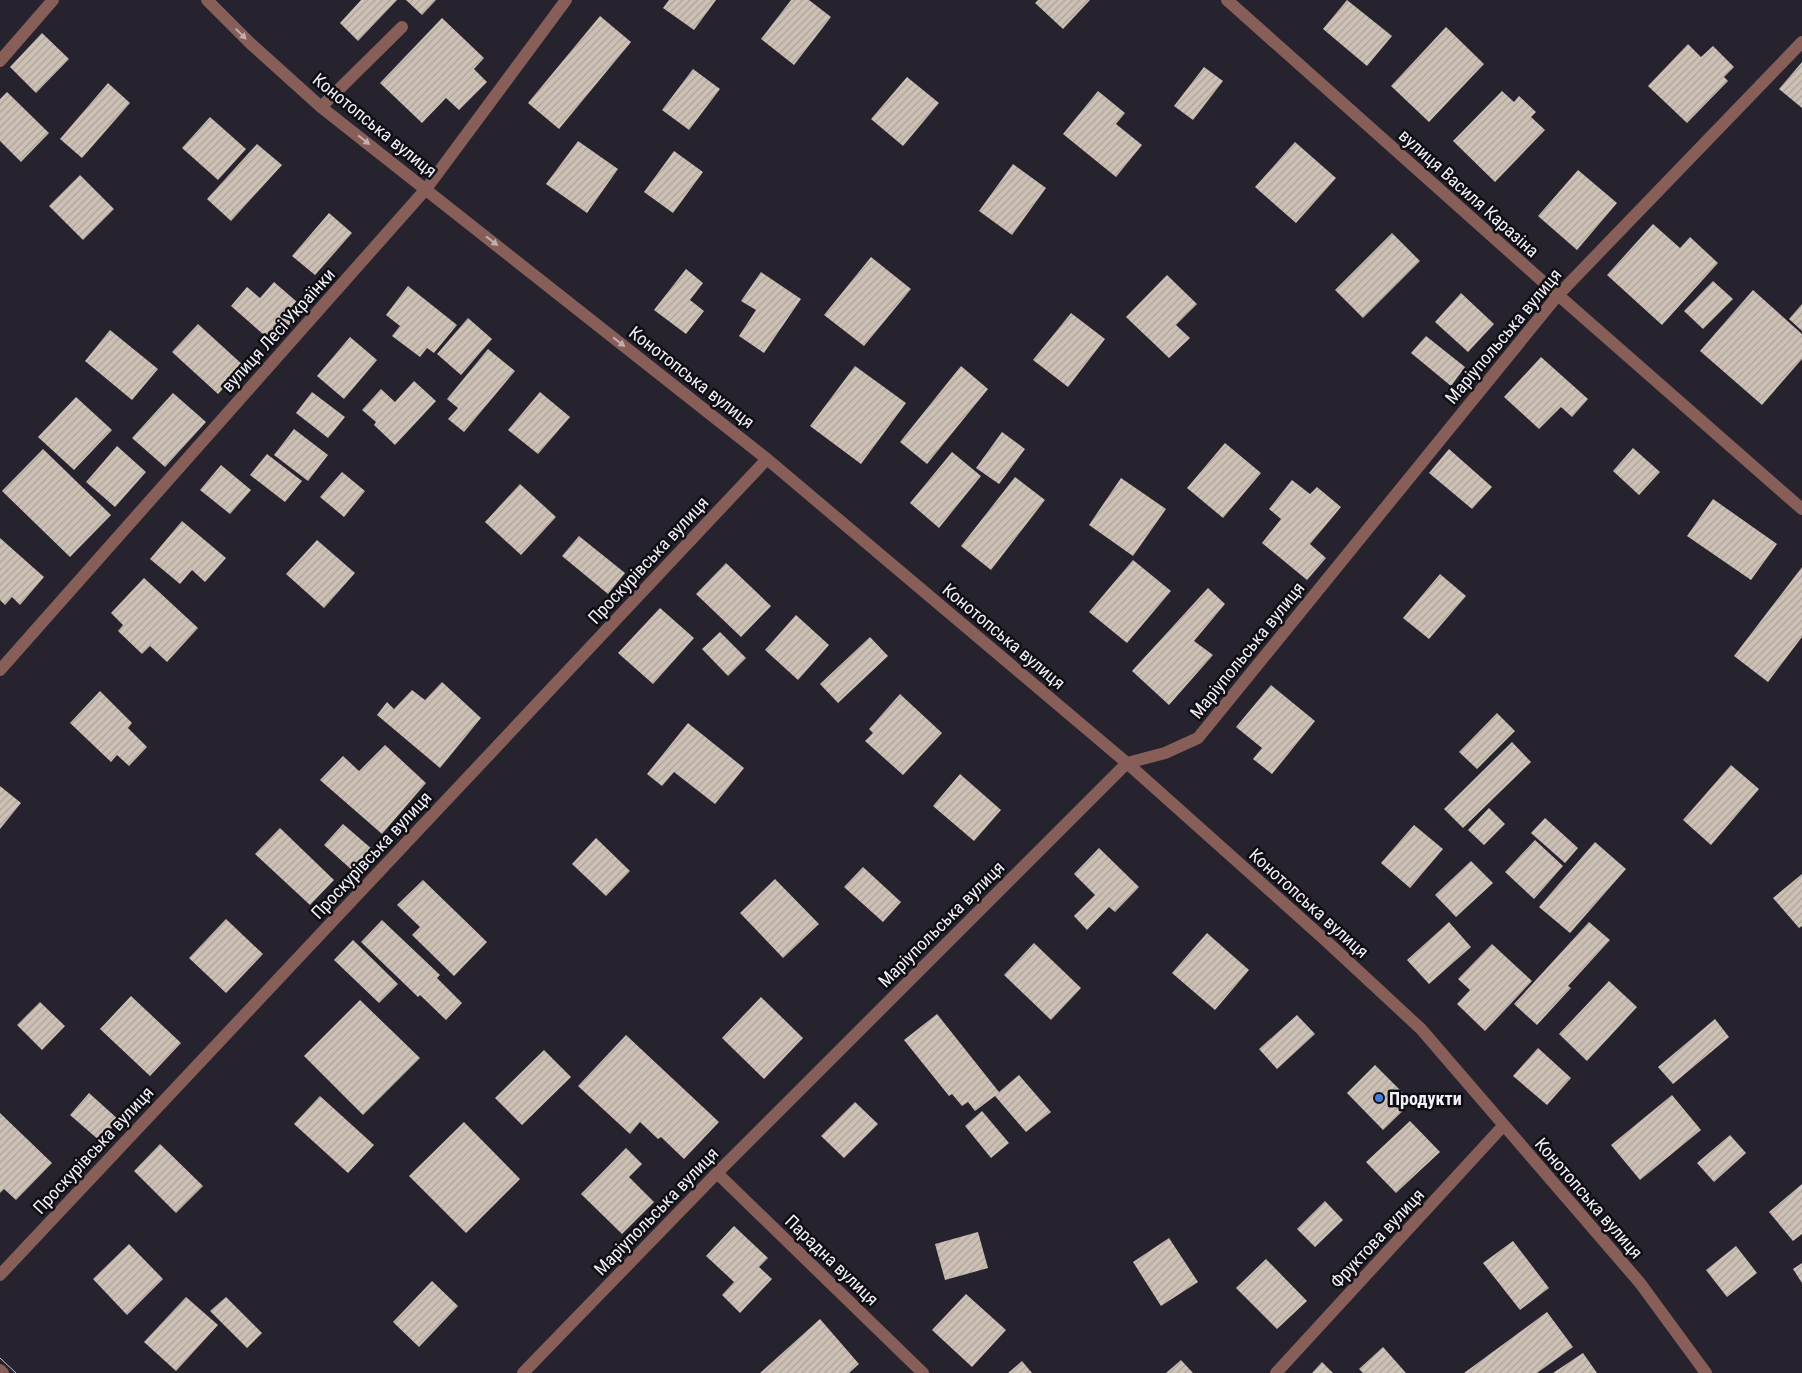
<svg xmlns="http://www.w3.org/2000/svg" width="1802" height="1373" font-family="'Roboto Condensed',sans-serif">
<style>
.building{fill:url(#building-hatch)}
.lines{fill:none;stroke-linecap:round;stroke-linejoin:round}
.minor{stroke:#885e59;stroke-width:12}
.tram{stroke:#c9c8d1;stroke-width:1}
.oneway{fill:#c2afb1}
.shop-dot{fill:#3f7fe0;stroke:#0f0e13;stroke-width:2}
.labels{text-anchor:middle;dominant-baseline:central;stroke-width:5;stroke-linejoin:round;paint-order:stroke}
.street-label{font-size:18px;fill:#f2f1f9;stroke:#0f0e13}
.poi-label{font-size:18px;font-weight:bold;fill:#f2f1f9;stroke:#0f0e13;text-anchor:start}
</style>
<defs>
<pattern id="building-hatch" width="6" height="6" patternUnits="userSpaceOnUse" patternTransform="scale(1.25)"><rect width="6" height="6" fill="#cdc0b5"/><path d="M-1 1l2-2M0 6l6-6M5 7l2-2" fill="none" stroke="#aca29a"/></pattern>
</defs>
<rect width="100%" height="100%" fill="#26232f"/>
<path class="building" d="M361 0H397L358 41 340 23Z
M406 0H436L422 15Z
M669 0H716L694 30 663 8Z
M791 0H809L831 17 794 65 761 39Z
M1038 0H1090L1063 29 1035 3Z
M1347 0 1392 36 1367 66 1323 29Z
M600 16 631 42 559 129 528 103Z
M442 18 484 58 474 69 487 82 459 110 446 98 422 123 380 83Z
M1446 27 1484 64 1429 122 1391 86Z
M42 33 69 59 36 93 10 67Z
M1688 44 1701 57 1713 46 1734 67 1724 77 1728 81 1687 123 1648 86Z
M1802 62V108L1779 89Z
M1204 67 1223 81 1193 120 1174 106Z
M693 69 720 89 689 130 662 110Z
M907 77 939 103 903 146 871 119Z
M108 83 130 103 82 158 60 139Z
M1098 91 1125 113 1116 124 1142 145 1116 177 1063 134Z
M1502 91 1514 102 1519 96 1536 112 1531 117 1545 130 1495 182 1453 141Z
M7 92 49 133 21 162 0 141V99Z
M210 117 246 149 218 180 182 148Z
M578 141 618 169 587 213 546 184Z
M1295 142 1336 178 1296 223 1255 187Z
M257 144 282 165 231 221 207 199Z
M674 151 703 172 673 213 644 192Z
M1013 164 1046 188 1012 235 979 211Z
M1578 170 1617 203 1577 250 1538 216Z
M80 175 114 209 83 240 49 206Z
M329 213 352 233 315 275 292 256Z
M1653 224 1680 248 1690 237 1718 263 1662 325 1607 275Z
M1392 233 1420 261 1363 318 1335 290Z
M871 257 911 289 864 346 824 315Z
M686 269 703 283 690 300 704 311 686 334 654 310Z
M761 272 801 299 764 353 739 336 756 310 741 301Z
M1167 275 1197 304 1176 325 1190 338 1169 358 1126 317Z
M1713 281 1733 299 1703 329 1684 311Z
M274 282 304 308 273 343 231 306 247 287 260 298Z
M408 286 457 325 434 353 427 348 420 357 392 336 400 326 386 315Z
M1753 290 1802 334V359L1762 405 1700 351Z
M1461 293 1494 324 1468 352 1435 322Z
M1802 304V331L1789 319Z
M1071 313 1105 339 1068 387 1033 360Z
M468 318 492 339 461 375 437 354Z
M198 324 244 366 218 394 172 352Z
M110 330 158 369 132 400 85 361Z
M1426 336 1465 367 1451 386 1411 353Z
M350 337 377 360 344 399 317 376Z
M488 349 515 371 464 432 448 419 458 408 447 399Z
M1541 357 1588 399 1572 417 1561 407 1539 429 1504 397Z
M855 366 906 403 861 464 810 426Z
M961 366 988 389 927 464 900 442Z
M414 381 436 401 395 445 374 425 376 422 362 410 381 389 395 402Z
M312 392 345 417 328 438 296 413Z
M540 392 570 417 538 454 508 430Z
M173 393 206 422 165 467 132 438Z
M76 397 112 430 74 470 38 437Z
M294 429 328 455 308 481 274 455Z
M1002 432 1025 449 999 484 976 468Z
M1225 443 1261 473 1223 518 1187 488Z
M117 446 146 472 115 507 86 482Z
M1633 448 1660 472 1639 495 1613 471Z
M43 449 111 515 70 557 2 491Z
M1449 449 1492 487 1472 509 1429 473Z
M952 452 981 476 939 528 910 503Z
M267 454 302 481 285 502 250 475Z
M221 465 251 490 230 514 200 490Z
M342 472 365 491 344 517 320 497Z
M1015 477 1045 500 991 570 961 546Z
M1121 478 1166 509 1133 556 1089 525Z
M1292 480 1310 494 1317 487 1341 507 1310 544 1326 558 1307 580 1262 543 1281 519 1269 509Z
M520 484 556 517 521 555 485 522Z
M1713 499 1777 544 1751 580 1687 536Z
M182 521 226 558 205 582 192 570 180 584 150 559Z
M579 536 625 573 608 594 562 556Z
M0 538 44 577 20 605 12 597 5 605 0 600Z
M317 540 355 573 324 608 286 574Z
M1133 560 1171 591 1127 643 1089 612Z
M726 563 771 606 741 637 696 594Z
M1802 567V637L1768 682 1734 656Z
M1440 574 1466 596 1429 639 1403 618Z
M144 578 198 628 167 662 150 646 142 654 118 631 123 625 111 613Z
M1208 588 1225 604 1194 641 1213 655 1169 705 1132 671Z
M660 608 694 638 653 684 618 653Z
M796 615 829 645 798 680 765 650Z
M720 632 746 658 728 676 702 649Z
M870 637 888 656 838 703 820 684Z
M442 682 481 718 440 768 377 715 387 702 394 709 412 690 425 700Z
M1271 685 1315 721 1272 774 1253 759 1262 748 1236 727Z
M100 691 132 723 128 728 147 747 129 766 117 755 111 762 70 723Z
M900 694 942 733 903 775 865 741 873 733 869 729Z
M1497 713 1515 731 1477 769 1459 752Z
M688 723 744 768 715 804 674 772 662 786 647 774Z
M1512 742 1531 762 1463 828 1444 809Z
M385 745 426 783 382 834 320 780 343 756 359 771Z
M1731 765 1759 789 1711 845 1683 820Z
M960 774 1001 810 974 841 933 806Z
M0 786 21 803 0 829Z
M1489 808 1505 824 1484 845 1468 830Z
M1545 818 1578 848 1565 863 1531 833Z
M343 824 372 849 353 871 324 845Z
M1414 825 1443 849 1410 888 1381 863Z
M280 828 334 880 310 905 255 854Z
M596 838 630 871 606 896 572 864Z
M1535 840 1563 866 1534 899 1505 872Z
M1595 842 1626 869 1570 933 1539 907Z
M1099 848 1139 887 1115 912 1109 907 1087 930 1074 916 1095 895 1074 874Z
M1471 861 1493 883 1456 917 1435 895Z
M863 867 901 902 883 922 844 887Z
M1802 874V926L1799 928 1773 898Z
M775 879 819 924 783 958 740 913Z
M423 880 487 942 454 976 412 935 420 927 397 905Z
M226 919 263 954 226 993 189 958Z
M382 920 440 975 437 978 462 1003 446 1020 420 995 418 997 361 942Z
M1449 922 1471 947 1429 984 1407 960Z
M1589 922 1610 940 1568 986 1571 988 1537 1025 1514 1004Z
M1207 933 1249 970 1215 1010 1172 973Z
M353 940 398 984 379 1003 334 960Z
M1034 943 1081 988 1051 1020 1004 975Z
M1492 944 1532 981 1485 1031 1457 1004 1470 990 1458 979Z
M1609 981 1637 1007 1587 1061 1559 1034Z
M131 996 181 1043 150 1076 100 1029Z
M761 997 803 1038 764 1079 722 1038Z
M360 1000 420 1058 363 1115 304 1056Z
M40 1002 65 1026 42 1050 17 1025Z
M937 1014 999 1092 1019 1075 1051 1112 1026 1132 995 1096 975 1111 968 1102 962 1106 952 1094 949 1096 904 1040Z
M1297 1015 1315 1034 1277 1069 1259 1049Z
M1715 1019 1729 1037 1673 1084 1658 1067Z
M626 1035 719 1122 684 1159 661 1137 658 1139 640 1122 630 1134 578 1086Z
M1538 1048 1571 1078 1547 1105 1513 1076Z
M544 1050 571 1077 522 1125 495 1098Z
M1375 1065 1412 1102 1383 1130 1347 1093Z
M89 1093 119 1120 100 1141 70 1115Z
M1672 1095 1701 1130 1640 1180 1611 1145Z
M320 1096 374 1145 348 1173 294 1124Z
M855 1102 878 1124 844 1158 821 1136Z
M982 1111 1009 1143 991 1158 965 1126Z
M0 1113 52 1163 16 1200 4 1189 0 1193Z
M1410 1121 1440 1152 1396 1193 1366 1162Z
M464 1122 520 1179 466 1233 409 1176Z
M1730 1135 1746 1153 1714 1182 1697 1163Z
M160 1144 203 1186 176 1213 134 1171Z
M626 1148 642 1164 629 1177 654 1202 622 1234 581 1194Z
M1802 1184V1234L1793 1241 1769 1212Z
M1325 1201 1343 1220 1315 1247 1297 1229Z
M734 1226 768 1258 759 1267 772 1279 740 1313 722 1295 734 1282 706 1256Z
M978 1232 988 1268 945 1280 935 1244Z
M1169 1238 1198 1282 1161 1306 1133 1262Z
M1513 1241 1549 1288 1520 1310 1483 1263Z
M129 1244 163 1279 127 1315 93 1279Z
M1736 1246 1757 1273 1727 1297 1706 1270Z
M1266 1259 1307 1301 1277 1329 1236 1288Z
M1802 1263V1283L1793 1269Z
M432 1281 458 1306 419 1347 393 1322Z
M966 1294 1006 1330 972 1367 932 1330Z
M186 1297 218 1325 176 1371 144 1342Z
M226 1297 262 1333 247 1348 210 1311Z
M1547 1312 1573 1347 1537 1373H1464Z
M820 1319 859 1364 849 1373H760Z
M1383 1347 1406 1373H1363L1359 1369Z
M1583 1353 1597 1373H1553Z
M1181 1360 1193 1373H1166Z
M1022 1361 1032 1373H1008Z
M1322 1362 1333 1373H1312Z"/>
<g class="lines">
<path class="minor" d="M207 0 250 43 321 107 767 459 1127 763 1324 939 1421 1029 1640 1283 1706 1373
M1227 0 1558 295 1802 509
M0 61 53 0
M321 107 402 27
M0 670 426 189 566 0
M717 1173 923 1373
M0 1275 767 459
M0 1370 3 1373
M523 1373 717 1173 1127 763 1165 753 1198 738 1558 295 1802 42
M1276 1373 1503 1126"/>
<path class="tram" d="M0 1358 16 1373"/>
</g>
<defs><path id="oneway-solid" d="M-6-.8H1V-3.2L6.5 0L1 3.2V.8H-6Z" transform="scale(1.25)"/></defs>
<g class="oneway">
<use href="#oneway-solid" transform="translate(241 34) rotate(45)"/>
<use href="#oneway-solid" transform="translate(364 140) rotate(38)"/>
<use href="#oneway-solid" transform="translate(492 241) rotate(38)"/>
<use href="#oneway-solid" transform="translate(619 342) rotate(38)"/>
</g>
<circle class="shop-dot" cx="1379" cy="1098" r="5"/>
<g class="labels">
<g class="street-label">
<text transform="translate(375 125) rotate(39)">Конотопська вулиця</text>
<text transform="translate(1469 193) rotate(42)">вулиця Василя Каразіна</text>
<text transform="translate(278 330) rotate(-48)">вулиця Лесі Українки</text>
<text transform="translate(1503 336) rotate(-50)">Маріупольська вулиця</text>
<text transform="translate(692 377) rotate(38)">Конотопська вулиця</text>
<text transform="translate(648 560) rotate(-47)">Проскурівська вулиця</text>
<text transform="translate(1004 636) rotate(40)">Конотопська вулиця</text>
<text transform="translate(1247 650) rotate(-51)">Маріупольська вулиця</text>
<text transform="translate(371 855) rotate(-47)">Проскурівська вулиця</text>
<text transform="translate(1309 903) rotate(42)">Конотопська вулиця</text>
<text transform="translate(941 924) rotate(-45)">Маріупольська вулиця</text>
<text transform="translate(93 1150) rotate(-47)">Проскурівська вулиця</text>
<text transform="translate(1589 1198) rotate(49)">Конотопська вулиця</text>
<text transform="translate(656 1211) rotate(-46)">Маріупольська вулиця</text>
<text transform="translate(1377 1238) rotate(-47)">Фруктова вулиця</text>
<text transform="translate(832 1260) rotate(44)">Парадна вулиця</text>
</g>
<g class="poi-label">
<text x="1389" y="1098">Продукти</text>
</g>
</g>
</svg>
